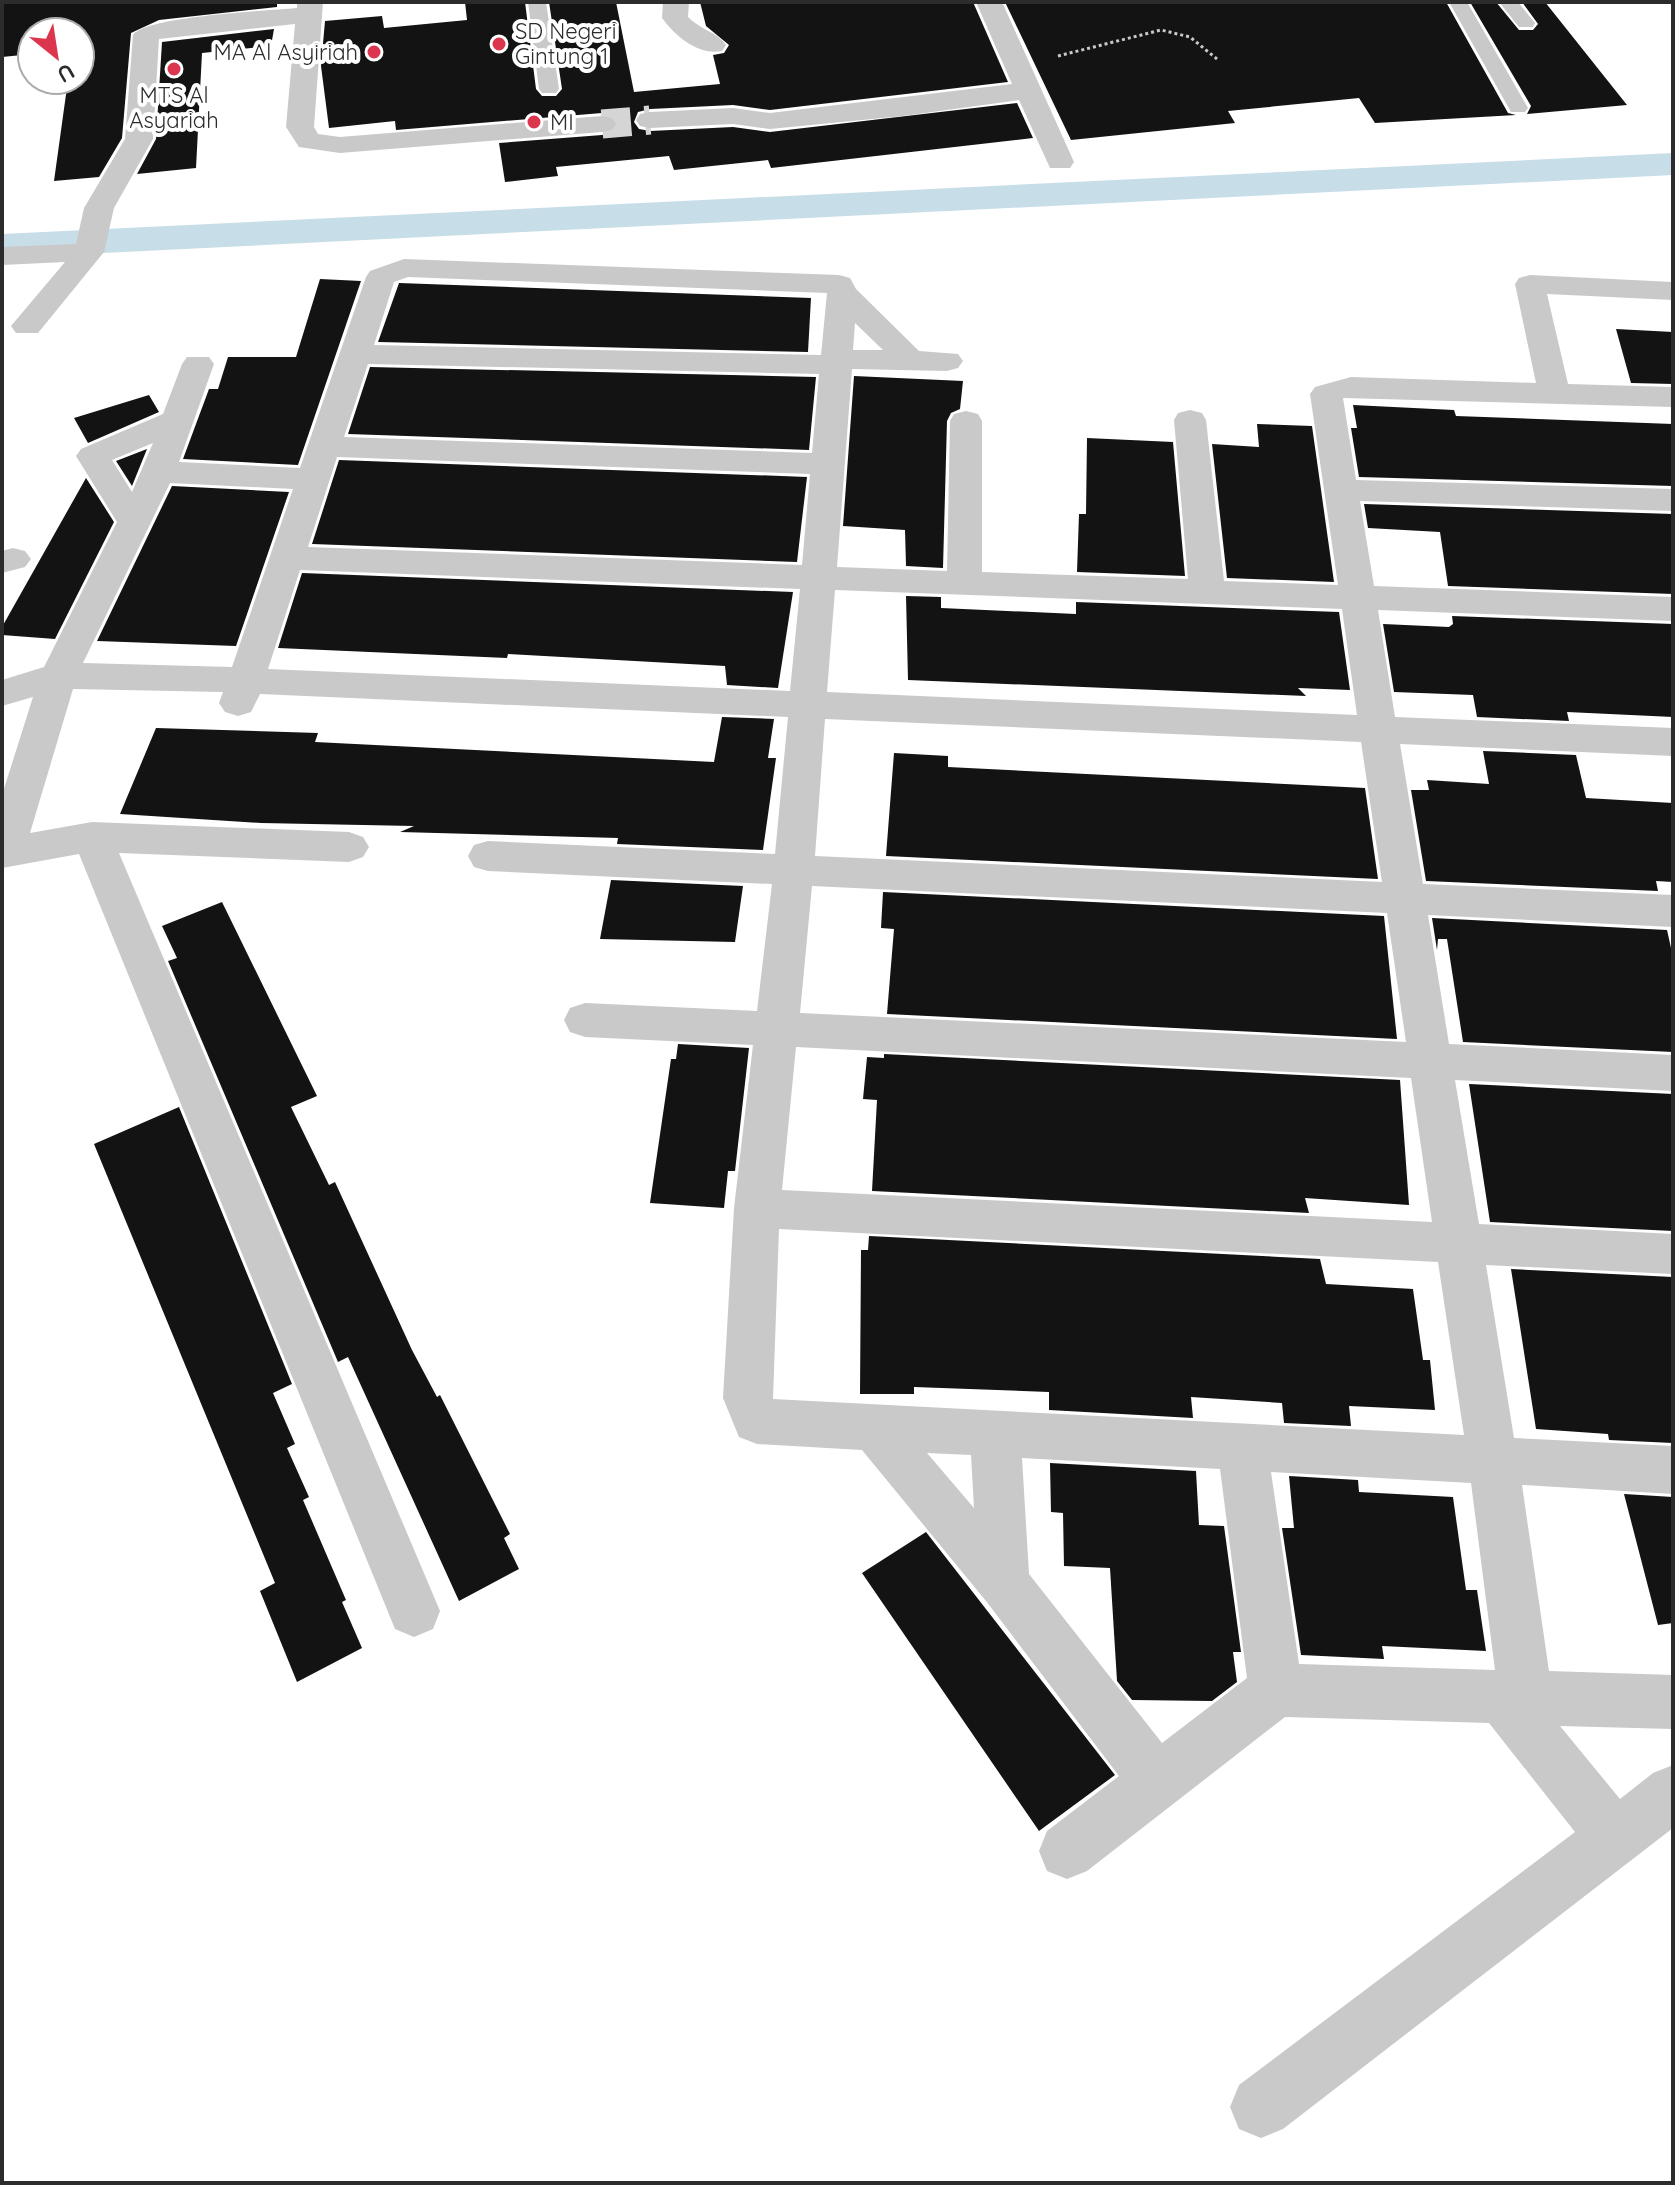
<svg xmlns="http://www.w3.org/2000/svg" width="1675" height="2185" font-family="Quicksand,sans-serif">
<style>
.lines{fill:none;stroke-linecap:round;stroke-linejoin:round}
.canal{fill:#c7dde8;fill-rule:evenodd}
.building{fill:#131313}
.street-tunnel{stroke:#d5d5d5;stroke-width:29;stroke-dasharray:29 14;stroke-linecap:butt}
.path{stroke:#c9c9c9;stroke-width:3;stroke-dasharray:3 3;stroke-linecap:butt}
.lane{fill:#c9c9c9;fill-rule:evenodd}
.street{fill:#c9c9c9;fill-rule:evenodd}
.poi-dot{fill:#db364d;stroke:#fff;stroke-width:3}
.labels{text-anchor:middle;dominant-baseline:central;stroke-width:8;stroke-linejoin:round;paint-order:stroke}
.far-poi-label{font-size:22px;fill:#2c2c2c;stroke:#fff;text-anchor:start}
</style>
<rect width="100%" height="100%" fill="#fff"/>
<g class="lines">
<path class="canal" d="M1673 153V175L2 258V234Z"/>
</g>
<path class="building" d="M2 2H277V7L159 20 131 33 122 138 99 177 54 181 68 80H80V32H32V54L2 57Z
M465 2H525L536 89 542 96H556L562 89 549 2H616L634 92 720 84 713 55 724 53 729 45 706 26 700 2H973L1008 82 770 110 733 105 650 109 638 112 634 122 639 129 650 131 733 127 770 132 1017 103 1033 138 771 168 768 160 674 170 669 156 556 167 558 176 505 182 499 143 602 135 614 132 618 122 613 115 602 113 396 130 395 121 329 128 321 66 325 21 382 16 384 28 467 20Z
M1005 2H1446L1508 113 1516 115 1375 123 1359 98 1228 111 1235 123 1071 140Z
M1470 2H1496L1519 30H1533L1538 24 1522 2H1545L1627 105 1527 114 1531 106Z
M274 29 271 46 202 53 196 168 137 174 156 139 162 42Z
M320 279 361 281 298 465 183 459 209 389H218L228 357H296Z
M399 283 811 298 808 352 378 342Z
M1616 329 1673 332V384L1631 383Z
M370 367 816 377 809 450 348 434Z
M854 376 963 381 960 409 951 413 947 421 943 568 906 566 905 530 843 526Z
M149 395 159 412 88 443 74 418Z
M1353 405 1454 410 1456 416 1673 424V486L1359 477 1351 428H1357Z
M1257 424 1312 426 1334 582 1227 578 1212 444 1259 447Z
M1087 438 1173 442 1185 576 1077 572 1079 514H1086Z
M147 449 132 486 116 461Z
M339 460 807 477 797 562 312 544Z
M86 478 114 522 55 639 2 635V627Z
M172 486 289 492 236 646 97 641Z
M1364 504 1673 514V594L1448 586 1440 532 1368 528Z
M302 573 793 592 778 688 727 685 725 666 508 654 507 658 278 648Z
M906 596 941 597V608L1076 614V602L1339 612 1350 690 1298 688 1306 696 908 680Z
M1452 616 1673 624V717L1567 712 1569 721 1477 717 1473 695 1394 692 1383 624 1449 627 1453 624Z
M722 717 774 719 768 758H776L763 850 617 844 618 838 400 832 414 826 261 823 120 814 156 728 318 733 315 742 714 762Z
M1483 751 1576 755 1586 798 1673 803V882L1656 881 1658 891 1426 881 1411 790H1429L1427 780 1489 784Z
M894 753 948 756V767L1365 788 1378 879 886 856Z
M611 880 743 886 735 942 600 939Z
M883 892 1384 916 1397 1039 887 1014 894 929 881 928Z
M222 902 317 1096 291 1107 329 1185 335 1182 412 1350 437 1397 440 1395 510 1534 504 1538 519 1569 459 1601 348 1357 338 1362 168 961 177 958 162 926Z
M1432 918 1667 930 1673 957V1052L1463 1042 1447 939H1438L1437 950Z
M678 1044 749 1048 735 1171H728L724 1208 650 1203 671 1059H676Z
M884 1054 1400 1080 1409 1205 1305 1198 1309 1213 872 1191 877 1100 863 1099 867 1057 884 1058Z
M1469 1084 1673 1094V1231L1490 1222Z
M179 1107 292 1384 273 1393 295 1444 287 1448 309 1497 303 1500 346 1600 342 1602 362 1648 297 1682 260 1591 275 1583 94 1144Z
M869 1236 1320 1259 1326 1284 1413 1289 1423 1360H1430L1435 1410 1349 1406 1351 1426 1284 1423 1282 1403 1191 1397 1193 1418 1049 1410V1392L914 1387V1394H860L861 1250H868Z
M1511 1269 1673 1277V1443L1609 1440 1608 1434 1536 1429Z
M1050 1463 1196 1471 1199 1525 1224 1526 1241 1652H1233L1237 1682 1212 1701 1132 1700 1117 1681 1110 1568 1064 1566 1063 1513 1051 1512Z
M1289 1476 1358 1480 1359 1492 1453 1497 1466 1590H1477L1486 1651 1382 1646 1384 1659 1301 1655 1282 1528H1294Z
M1624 1494 1673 1497V1623L1658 1625Z
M926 1532 1115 1775 1039 1831 862 1573Z"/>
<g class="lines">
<path class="street-tunnel" d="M602 124 650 120"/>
<path class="path" d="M1058 56 1161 30 1190 37 1217 59"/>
<path class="lane" d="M528 2H546L559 89 556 93H542L539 89Z
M1449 2H1467L1528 108 1525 112H1511Z
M1499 2H1518L1535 23 1533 27H1519Z"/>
<path class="street" d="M297 2H323L314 127 318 134 340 137 602 116 612 118 616 124 612 130 602 132 340 153 299 147 286 127 295 24 159 39 153 139 114 208 104 252 38 333H16L11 326 65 262 2 265V247L76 244 84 208 125 139 133 35C146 16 268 11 297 8Z
M663 2H689L688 17C699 29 717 32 726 45L722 51C699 56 675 36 662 18Z
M976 2H1002L1074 162 1070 168H1050L1019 100 903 116 770 129 733 124 650 128 640 126 636 120 640 114 650 112 733 108 770 113 1012 84Z
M404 259 839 275 850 278 856 289 919 351 958 354 963 361 958 368 947 371 852 369 837 567 947 571 950 421 954 414 966 411 978 414 982 421V572L1188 579 1174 420 1178 413 1190 410 1202 413 1206 420 1224 581 1338 585 1310 394 1315 387 1351 377 1536 383 1515 284 1519 278 1530 275 1673 282V300L1547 294 1568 384 1673 387V407L1343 398 1356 480 1673 489V511L1360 501 1374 586 1673 597V621L1378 610 1395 717 1673 728V756L1400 744 1423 884 1673 895V927L1428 915 1449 1044 1673 1055V1091L1455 1080 1479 1224 1673 1234V1274L1486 1265 1514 1438 1673 1446V1494L1522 1485 1549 1671 1673 1675V1729L1560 1726 1620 1799 1653 1773 1673 1765V1828L1283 2129 1261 2138 1239 2129 1230 2107 1239 2085 1575 1832 1489 1723 1285 1717 1087 1871 1067 1879 1047 1871 1039 1851 1047 1831 1119 1776 986 1601 862 1450 757 1444 739 1437 723 1398 734 1208 753 1045 585 1037 570 1032 564 1020 570 1008 585 1003 757 1011 772 884 488 871 474 867 468 856 474 845 488 841 775 854 788 717 260 694 251 712 238 716 225 712 219 703 223 692 73 689 30 833 92 822 349 832 363 837 369 847 363 857 349 862 119 853 440 1611 433 1629 414 1637 395 1629 79 854 2 868V795L33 697 2 706V680L44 667 117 522 76 456 81 449 163 414 182 364 187 357H209L214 364 179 462 300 468 366 277 370 271ZM408 277 827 293 821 355 374 345 394 282ZM855 323 883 350H853ZM368 364 819 374 812 453 344 437ZM153 443 132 492 112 460ZM337 457 810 474 802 565 308 547ZM170 483 293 489 232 667 83 663ZM300 570 800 589 790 691 268 669ZM835 590 1342 609 1357 715 827 692ZM825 719 1361 742 1382 882 815 856ZM812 886 1387 913 1406 1042 800 1013ZM796 1047 1411 1078 1432 1222 782 1190ZM779 1229 1438 1262 1464 1435 773 1399ZM927 1453 971 1455 974 1508ZM1022 1458 1220 1469 1247 1678 1162 1743 1029 1574ZM1271 1472 1471 1483 1495 1670 1299 1664Z
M13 548 25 551 31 559 25 567 2 573V551Z"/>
</g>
<g class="poi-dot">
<circle cx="499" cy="44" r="8"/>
<circle cx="374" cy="52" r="8"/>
<circle cx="174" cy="69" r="8"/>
<circle cx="534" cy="122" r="8"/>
</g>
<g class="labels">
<g class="far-poi-label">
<text x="515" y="31">SD Negeri<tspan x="515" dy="25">Gintung 1</tspan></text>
<text x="358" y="52" text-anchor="end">MA Al Asyiriah</text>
<text x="174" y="95" text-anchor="middle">MTS Al<tspan x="174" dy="25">Asyariah</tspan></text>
<text x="550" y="122">MI</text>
</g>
</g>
<rect width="1675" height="2185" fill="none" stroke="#2c2c2c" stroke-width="8"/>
<g transform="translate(56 56) rotate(150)"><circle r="38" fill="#ffffff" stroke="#ababab" stroke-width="2"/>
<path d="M0-6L14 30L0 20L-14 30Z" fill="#db364d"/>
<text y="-12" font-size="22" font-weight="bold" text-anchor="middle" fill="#2c2c2c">U</text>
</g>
</svg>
